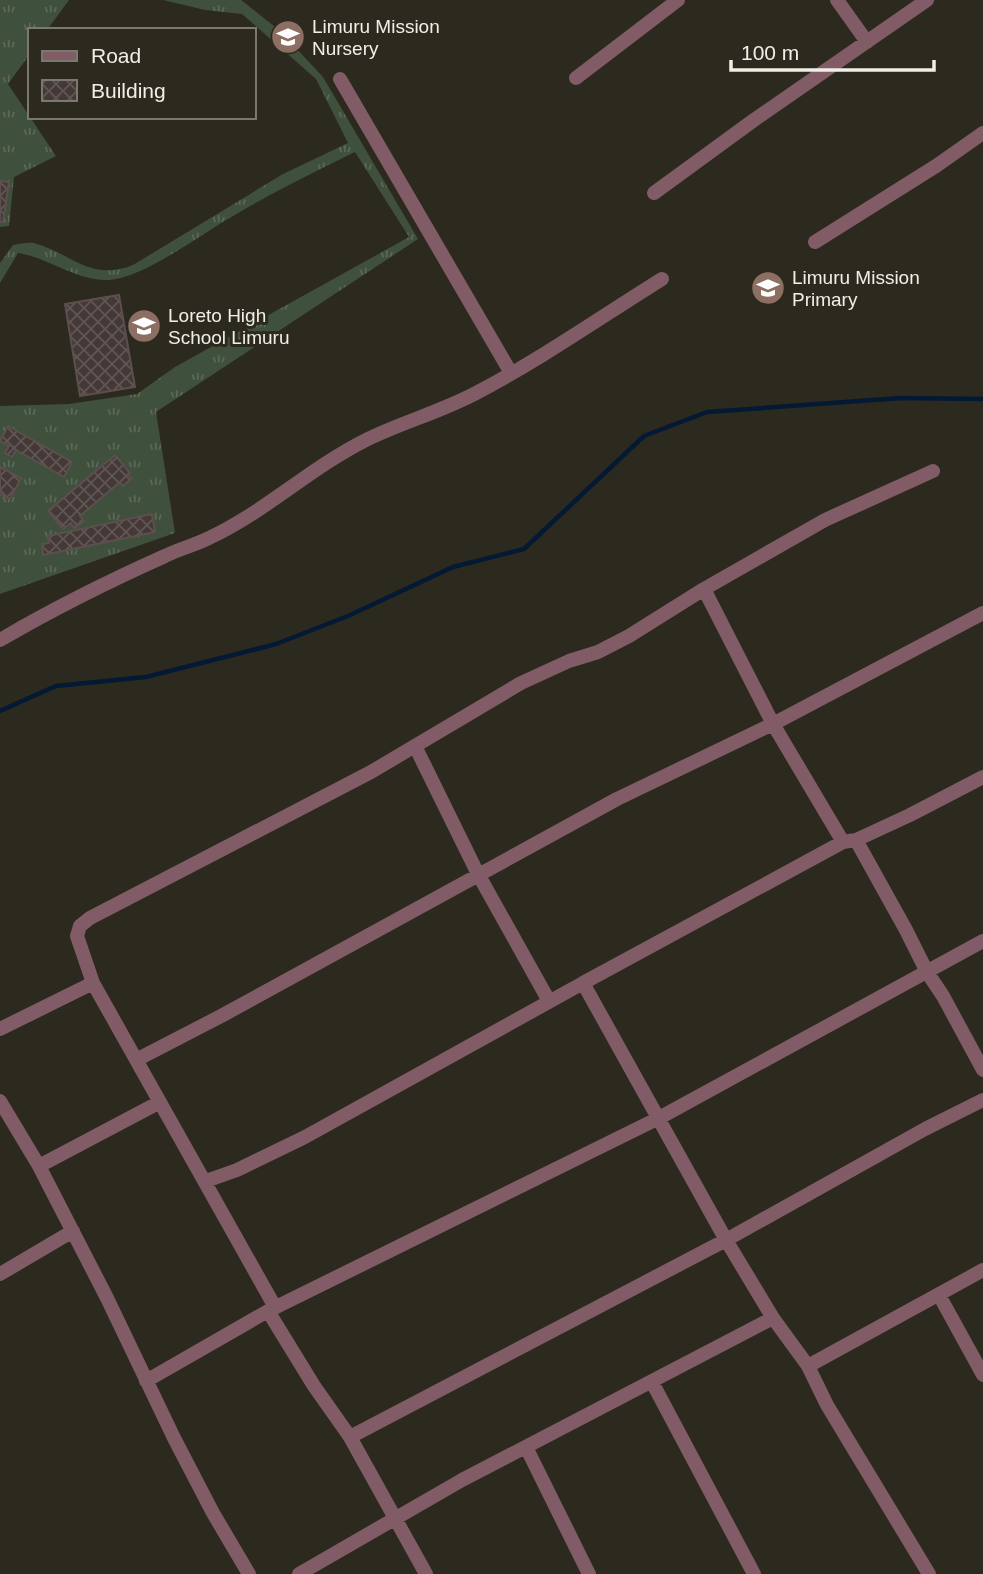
<svg xmlns="http://www.w3.org/2000/svg" width="983" height="1574" font-family="Helvetica,sans-serif">
<style>
.grass{fill:url(#grass-tufts)}
.lines{fill:none;stroke-linecap:round;stroke-linejoin:round}
.stream{stroke:#041933;stroke-width:4.5}
.building{fill:url(#building-cross-hatch);stroke:#5c4f4e;stroke-width:2}
.street{stroke:#815b65;stroke-width:14}
.labels{text-anchor:middle;dominant-baseline:central;stroke-width:6;stroke-linejoin:round;paint-order:stroke}
.poi-label{font-size:19px;fill:#f1eee8;stroke:#2c291f;text-anchor:start}
</style>
<defs>
<pattern id="grass-tufts" width="24" height="20" patternUnits="userSpaceOnUse" patternTransform="scale(1.75)"><rect width="24" height="20" fill="#3f503c"/><path d="M3 7l-1-3M5 7V3M7 7l1-3M15 17l-1-3M17 17v-4M19 17l1-3" fill="none" stroke="#5b6a58"/></pattern>
<pattern id="building-cross-hatch" width="8" height="8" patternUnits="userSpaceOnUse" patternTransform="scale(1.75)"><rect width="8" height="8" fill="#453938"/><path d="M0 0l8 8M0 8l8-8" fill="none" stroke="#605655"/></pattern>
</defs>
<rect width="100%" height="100%" fill="#2c291f"/>
<path class="grass" d="M0 0H69L47 30H30V54L8 84 56 156 14 177 9 226 0 227Z
M163 0H241L279 30 323 77 418 239 156 412 175 533 0 594V406L69 404 137 394 175 367 409 237 355 152C312 173 269 194 228 219 197 237 139 281 105 280 76 280 46 257 18 253L0 283V263L13 245C19 244 28 242 34 243 73 254 90 282 133 265L283 174 348 143 316 79 242 14 205 10Z"/>
<g class="lines">
<path class="stream" d="M0 711 56 686 146 677 276 644 348 616 453 567 524 549 644 436 707 412 901 398 983 399"/>
</g>
<path class="building" d="M0 181 9 182 3 222H0Z
M119 295 135 387 80 396 65 304Z
M8 426 72 462 64 477 16 450 12 457 5 453 9 446 0 441Z
M115 455 130 473 128 475 132 478 123 486 120 482 80 516 84 521 74 528 71 523 63 529 48 511Z
M0 467 21 478 10 499 0 494Z
M152 514 155 532 43 555 42 544 49 543 48 536Z"/>
<g class="lines">
<path class="street" d="M837 0 867 42
M576 78 678 0
M340 79 511 373
M654 193 754 120 927 0
M815 242 936 166 983 133
M704 589 773 724 843 842
M0 640C53 609 109 581 165 556 179 549 195 545 209 538 265 512 310 468 366 440 402 422 441 412 478 392 541 359 601 317 662 279
M415 746 478 874 549 1001
M856 840 906 930 927 972 943 996 983 1070
M583 983 843 842 856 840 910 815 983 777
M0 1029 93 983
M138 1059 223 1015 617 799 773 724 983 613
M0 1101 39 1166 107 1298 174 1438 213 1513 249 1574
M39 1166 160 1102
M206 1181 237 1170 305 1137 583 983 726 1240 773 1318
M0 1274 73 1231
M939 1295 983 1375
M275 1307 93 983 77 936 80 926 90 918 371 772 521 683 569 661 598 652 629 636 704 589 825 520 933 471
M268 1311 314 1386 350 1437 726 1240 925 1129 983 1100
M808 1366 827 1405 929 1574
M146 1381 268 1311 659 1118 983 941
M652 1382 754 1574
M350 1437 426 1574
M526 1447 589 1574
M299 1574 462 1480 773 1318 808 1366 983 1270"/>
</g>
<defs>
<g id="school-disc" transform="scale(1.75)"><circle r="9.5" fill="#8d6e63" stroke="#2c291f"/><path d="M0-5L7-2L0 1L-7-2ZM-4 1L0 2.5L4 1V4Q0 6-4 4Z" fill="#fff"/></g>
</defs>
<g fill-rule="evenodd">
<use href="#school-disc" x="288" y="37"/>
<use href="#school-disc" x="768" y="288"/>
<use href="#school-disc" x="144" y="326"/>
</g>
<g class="labels">
<g class="poi-label">
<text x="312" y="26">Limuru Mission<tspan x="312" dy="22">Nursery</tspan></text>
<text x="792" y="277">Limuru Mission<tspan x="792" dy="22">Primary</tspan></text>
<text x="168" y="315">Loreto High<tspan x="168" dy="22">School Limuru</tspan></text>
</g>
</g>
<rect x="28" y="28" width="228" height="91" fill="#2c291f" stroke="#7b786f" stroke-width="2"/>
<rect x="42" y="51" width="35" height="10" fill="#815b65" stroke="#7b786f" stroke-width="2"/>
<text x="91" y="63" font-size="21" fill="#f1eee8">Road</text>
<rect x="42" y="80" width="35" height="21" fill="url(#building-cross-hatch)" stroke="#7b786f" stroke-width="2"/>
<text x="91" y="98" font-size="21" fill="#f1eee8">Building</text>
<path d="M731 60v10h203v-10" fill="none" stroke="#f1eee8" stroke-width="3.5"/>
<text x="741" y="60" font-size="21" fill="#f1eee8" stroke="#2c291f" stroke-width="5" paint-order="stroke">100 m</text>
</svg>
